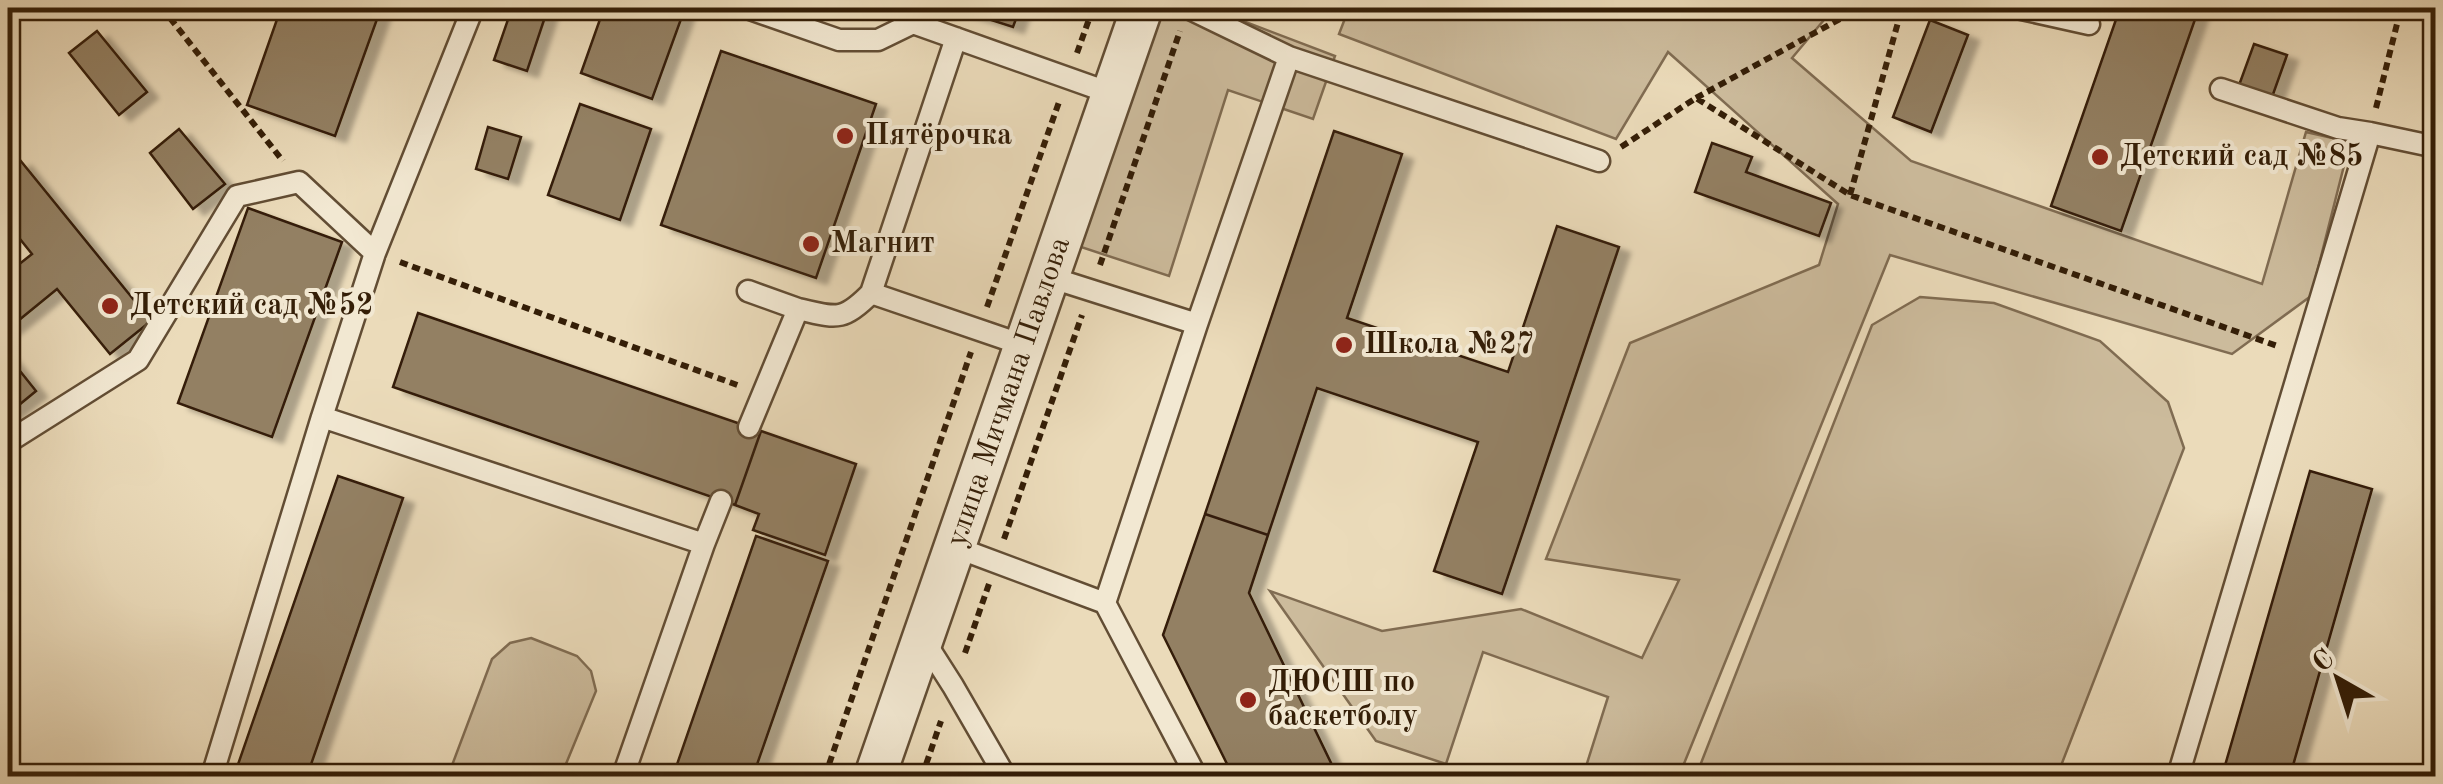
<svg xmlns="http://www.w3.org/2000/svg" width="2443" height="784" font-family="'Old Standard TT',serif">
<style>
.green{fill:#ccbb9c;stroke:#806c52;stroke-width:2.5}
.building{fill:#938064;stroke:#341e07;stroke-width:2.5;filter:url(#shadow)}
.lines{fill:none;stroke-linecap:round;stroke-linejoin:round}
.service-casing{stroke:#624d34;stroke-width:25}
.minor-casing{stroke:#624d34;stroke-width:45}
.path{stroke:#341e07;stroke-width:6;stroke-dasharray:8 5;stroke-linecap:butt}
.service{stroke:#f2e8d2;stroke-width:20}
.minor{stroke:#f2e8d2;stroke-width:40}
.poi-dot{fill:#8f2418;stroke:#f2e8d2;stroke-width:4}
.labels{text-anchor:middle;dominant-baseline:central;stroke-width:8;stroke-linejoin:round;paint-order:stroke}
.poi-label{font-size:30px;font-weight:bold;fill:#341e07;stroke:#f2e8d2;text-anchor:start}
.street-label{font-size:30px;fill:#341e07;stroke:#f2e8d2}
</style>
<defs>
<filter id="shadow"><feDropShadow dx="11" dy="6" stdDeviation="2.5" flood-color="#0004"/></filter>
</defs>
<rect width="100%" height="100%" fill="#ebdbba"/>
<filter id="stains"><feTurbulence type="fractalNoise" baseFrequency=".002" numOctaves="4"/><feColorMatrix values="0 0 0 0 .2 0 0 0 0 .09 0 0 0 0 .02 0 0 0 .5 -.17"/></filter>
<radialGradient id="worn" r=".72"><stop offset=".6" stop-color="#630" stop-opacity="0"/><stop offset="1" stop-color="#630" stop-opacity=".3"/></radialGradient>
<path class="green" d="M1160 8H1209L1335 56 1313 119 1228 90 1169 276 1078 246Z
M1349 8H1834L1792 58 1911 161 2262 284 2306 132 2350 142 2311 296 2232 354 1890 255 1679 776H1583L1608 697 1483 652 1446 764 1376 741 1270 591 1382 631 1521 609 1642 658 1679 580 1546 559 1630 343 1819 265 1838 204 1668 52 1616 139 1339 34Z
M1920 297 1994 303 2100 341 2168 402 2184 448 2057 776H1696L1872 325Z
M531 638 577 656 591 671 596 691 561 776H448L492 659 510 643Z"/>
<path class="building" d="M281 8H381L335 136 247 105Z
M512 8H537L547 11 527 71 494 60Z
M604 8H685L652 99 581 73Z
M954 8H1020L1013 27Z
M2120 8H2199L2121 231 2051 206Z
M1930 20 1968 35 1931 132 1893 117Z
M97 31 147 92 119 115 69 53Z
M2254 44 2287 55 2271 100 2238 88Z
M721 51 876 104 816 278 661 225Z
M580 104 651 129 620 220 548 195Z
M488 127 521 137 508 179 476 169Z
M179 129 225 184 193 209 150 153Z
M1334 131 1402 154 1347 318 1508 372 1557 226 1619 247 1502 594 1434 571 1478 442 1317 388 1268 535 1205 514Z
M1712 143 1752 157 1746 172 1831 203 1819 236 1695 192Z
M20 160 151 321 110 354 57 289 8 329V273L32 254 8 224V170Z
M248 208 342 242 272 437 178 403Z
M418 313 761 431 735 505 393 387Z
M8 356 36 391 8 414Z
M761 431 856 464 825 555 753 530 759 514 735 505Z
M2310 471 2372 489 2290 776H2222Z
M338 476 403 498 307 776H234Z
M1205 514 1268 535 1249 593 1332 765 1309 776H1233L1163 635Z
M756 536 828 561 753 776H673Z"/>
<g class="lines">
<g class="service-casing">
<path id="service" d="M747 8 839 40H878L913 23 919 8
M1188 8 1289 57 1599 161
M2017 8 2089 24
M913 23 1113 94
M2221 89 2338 128 2370 133
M1049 277 1197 324
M748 291 798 309
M871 293 956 38
M322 417 375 253 473 8
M749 427 798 309C835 317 842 323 871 293L1026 346
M8 442 138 360 237 196 299 182 375 253
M955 547 1105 603
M923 639 953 686 1005 776
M212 776 322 417 704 544
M623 776 704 544 721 501
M1196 776 1105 603 1197 324 1289 57
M2178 776 2370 133 2436 147"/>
</g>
<g class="minor-casing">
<path id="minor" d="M875 776 1142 8"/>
</g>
<path class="path" d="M162 8 283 161
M1077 53 1093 8
M1696 98 1860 8
M2376 108 2401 8
M1621 147 1696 98 1850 195 2280 347
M1850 195 1902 8
M400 262 740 386
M1100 265 1180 31
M987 307 1059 102
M1004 539 1082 315
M965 653 989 584
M825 776 971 352
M922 776 941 721"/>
<use href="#service" class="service"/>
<use href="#minor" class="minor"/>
</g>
<g class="poi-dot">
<circle cx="845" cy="136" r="10"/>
<circle cx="2100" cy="157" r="10"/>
<circle cx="811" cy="244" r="10"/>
<circle cx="110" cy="306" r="10"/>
<circle cx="1344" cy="345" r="10"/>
<circle cx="1248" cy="700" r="10"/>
</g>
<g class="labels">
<g class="poi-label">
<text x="865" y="136">Пятёрочка</text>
<text x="2120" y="157">Детский сад №85</text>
<text x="831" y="244">Магнит</text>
<text x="130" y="306">Детский сад №52</text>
<text x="1364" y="345">Школа №27</text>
<text x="1268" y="683">ДЮСШ по<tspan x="1268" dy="34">баскетболу</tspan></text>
</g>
<g class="street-label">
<text transform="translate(1009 392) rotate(-71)">улица Мичмана Павлова</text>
</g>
</g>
<rect width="2443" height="784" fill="none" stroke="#ebdbba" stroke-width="40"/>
<rect x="10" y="10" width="2423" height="764" fill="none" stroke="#341e07" stroke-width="5"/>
<rect x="20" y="20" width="2403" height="744" fill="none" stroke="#341e07" stroke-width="2.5"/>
<g transform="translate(2338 679) rotate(321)" stroke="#f2e8d2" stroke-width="8" paint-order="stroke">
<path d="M0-8L18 38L0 25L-18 38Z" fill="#341e07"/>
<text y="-15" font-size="28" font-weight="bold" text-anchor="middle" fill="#341e07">С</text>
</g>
<rect width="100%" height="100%" filter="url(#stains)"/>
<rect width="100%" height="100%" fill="url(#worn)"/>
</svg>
